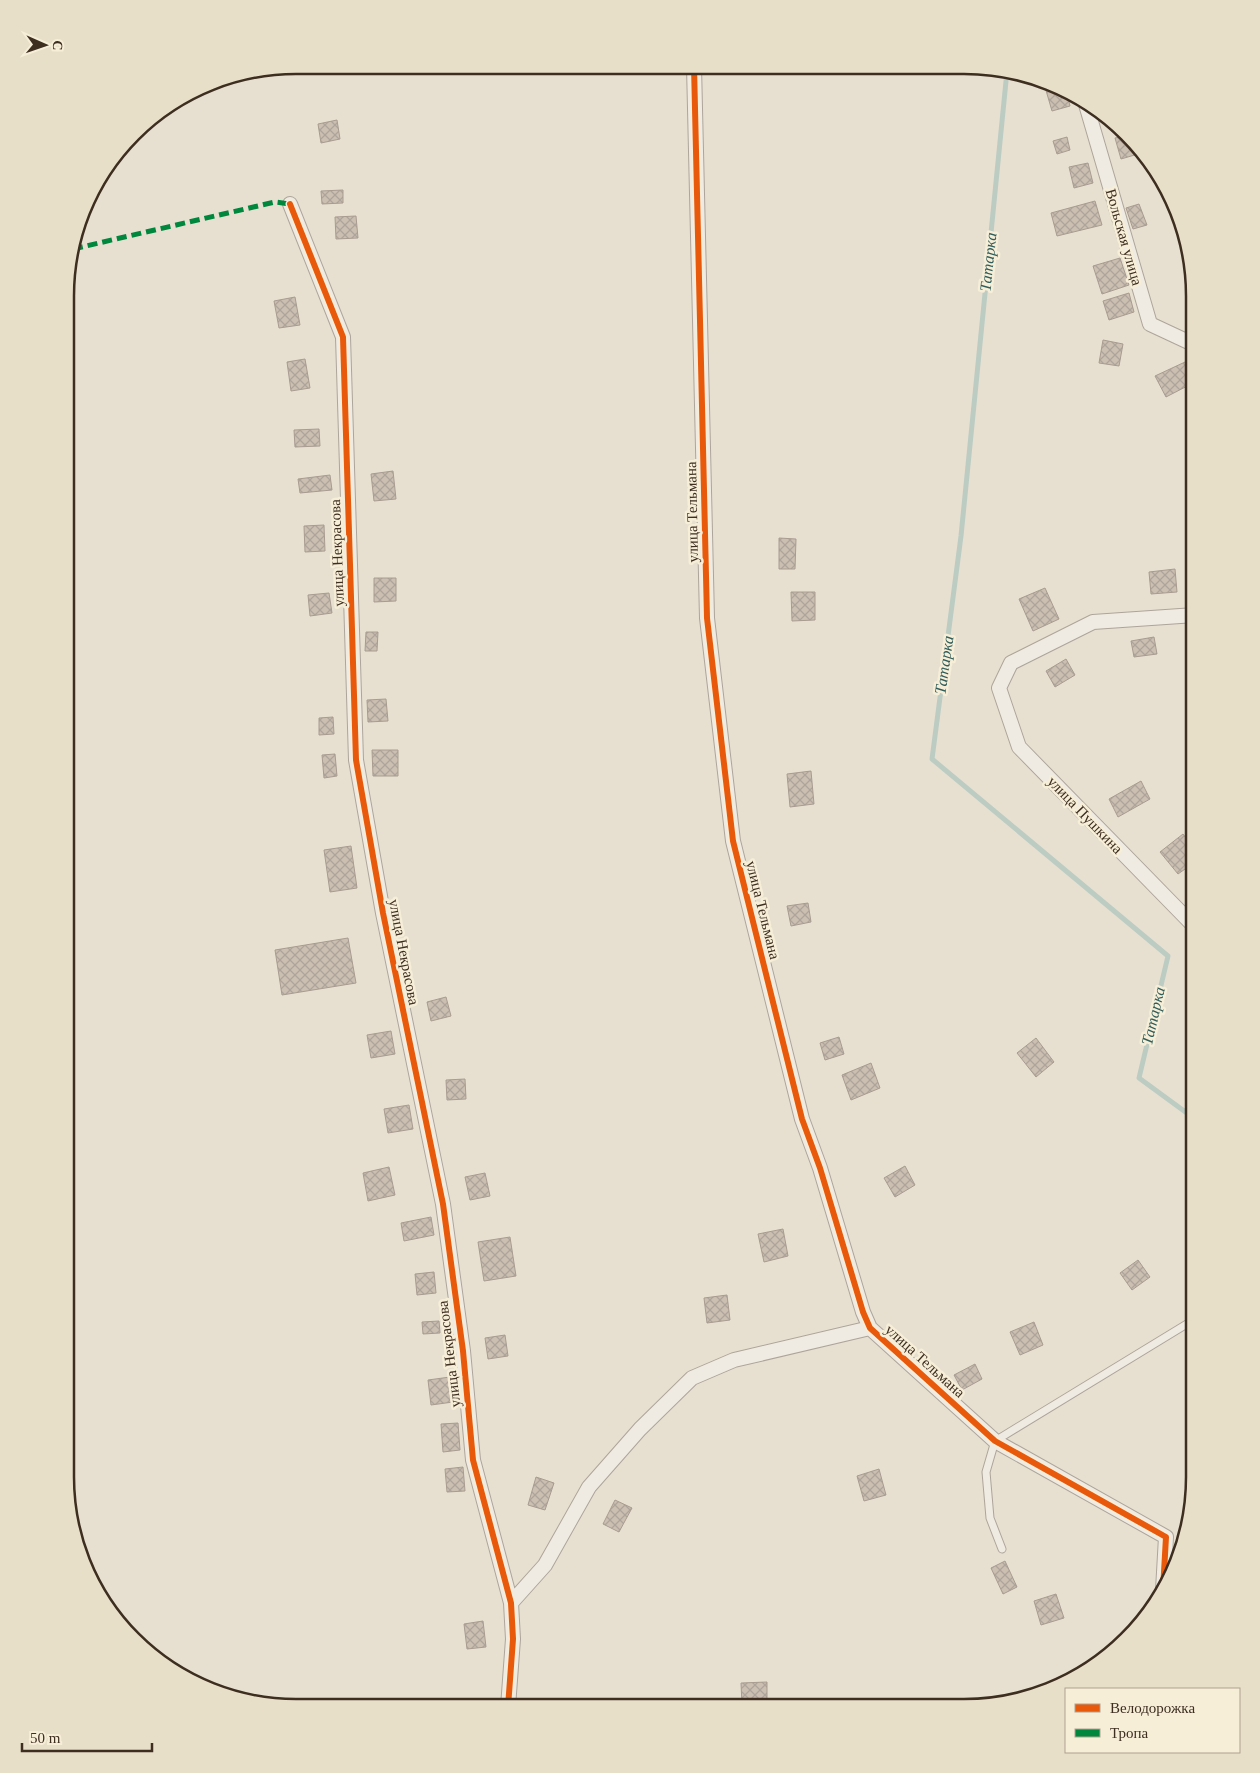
<svg xmlns="http://www.w3.org/2000/svg" width="1260" height="1773" font-family="Georgia,serif">
<style>
.lines{fill:none;stroke-linecap:round;stroke-linejoin:round}
.stream{stroke:#bcccc2;stroke-width:5}
.building{fill:url(#building-cross-hatch);stroke:#a89c90}
.service-casing{stroke:#ada599;stroke-width:9}
.minor-casing{stroke:#ada599;stroke-width:16}
.service{stroke:#efebe3;stroke-width:7}
.minor{stroke:#efebe3;stroke-width:14}
.quiet{stroke:#00873e;stroke-width:5;stroke-dasharray:10 5;stroke-linecap:butt}
.cycleway-casing{stroke:#f7eed8;stroke-width:9}
.cycleway{stroke:#e8590c;stroke-width:6}
.labels{text-anchor:middle;dominant-baseline:central;stroke-width:5;stroke-linejoin:round;paint-order:stroke}
.street-label{font-size:15px;fill:#3d2e20;stroke:#f7eed8}
.water-label{font-size:16px;font-style:italic;fill:#2f5d5a;stroke:#f7eed8}
.rim{fill:none;stroke:#3d2e20;stroke-width:2.5}
</style>
<defs>
<pattern id="building-cross-hatch" width="8" height="8" patternUnits="userSpaceOnUse" patternTransform="scale(1.25)"><rect width="8" height="8" fill="#cbbfb2"/><path d="M0 0l8 8M0 8l8-8" fill="none" stroke="#afa499"/></pattern>
</defs>
<rect width="100%" height="100%" fill="#e7e0d1"/>
<g class="lines">
<path class="stream" d="M1007 71 961 536 932 759 1168 956 1139 1078 1195 1119"/>
</g>
<path class="building" d="M1055 84 1066 90 1070 106 1052 111 1045 87Z
M1106 114 1119 130 1112 132Z
M337 120 340 139 321 143 318 124Z
M1124 136 1138 154 1121 159 1115 138Z
M1067 137 1070 150 1057 154 1053 141Z
M1088 163 1093 183 1074 188 1069 167Z
M343 190V203L322 204 321 191Z
M1095 201 1102 225 1057 236 1051 213Z
M1139 204 1147 225 1133 229 1126 208Z
M356 216 358 238 336 239 335 217Z
M1120 258 1129 285 1102 294 1093 266Z
M1129 293 1134 312 1109 320 1103 301Z
M295 297 300 325 279 328 274 301Z
M1103 340 1123 344 1119 366 1099 363Z
M305 359 310 388 291 391 287 362Z
M1185 362 1195 382 1166 397 1155 376Z
M319 429 320 446 295 447 294 430Z
M393 471 396 499 374 501 371 474Z
M330 475 332 490 300 493 298 479Z
M324 525 325 551 305 552 304 526Z
M779 538 796 539 795 569H779Z
M1175 569 1177 592 1151 594 1149 572Z
M374 578H396V601L374 602Z
M1045 588 1059 619 1033 631 1019 599Z
M791 592H815V620L792 621Z
M329 593 332 613 310 616 308 595Z
M1187 627H1195V645H1187Z
M366 632H378L377 651H365Z
M1154 637 1157 654 1134 657 1131 641Z
M1066 659 1075 675 1055 687 1046 671Z
M386 699 388 721 368 722 367 700Z
M333 717 334 734 319 735V718Z
M372 750H398V776H373Z
M335 754 337 776 324 778 322 755Z
M811 771 814 804 790 807 787 774Z
M1141 781 1150 799 1118 817 1109 799Z
M1183 834 1195 850V862L1178 874 1160 852Z
M351 846 357 888 330 892 324 850Z
M808 903 811 922 791 926 787 906Z
M348 938 356 983 282 995 275 950Z
M446 997 451 1016 431 1021 427 1002Z
M391 1031 395 1054 371 1058 367 1035Z
M839 1037 844 1054 825 1060 820 1043Z
M1036 1038 1054 1062 1036 1077 1017 1053Z
M871 1063 880 1088 851 1100 842 1075Z
M465 1079 466 1099 447 1100 446 1080Z
M409 1105 413 1129 388 1133 384 1109Z
M905 1166 915 1185 895 1197 884 1178Z
M389 1167 395 1195 368 1201 363 1173Z
M485 1173 490 1196 470 1200 465 1177Z
M431 1217 434 1235 404 1241 401 1223Z
M783 1229 788 1256 764 1262 758 1234Z
M510 1237 516 1276 484 1281 478 1242Z
M1138 1260 1150 1277 1132 1290 1120 1273Z
M434 1272 436 1293 417 1295 415 1274Z
M727 1295 730 1320 707 1323 704 1298Z
M439 1321 440 1333 423 1334 422 1322Z
M1034 1322 1043 1345 1020 1355 1010 1332Z
M505 1335 508 1356 488 1359 485 1338Z
M975 1364 982 1379 962 1390 954 1375Z
M450 1377 453 1402 431 1405 428 1380Z
M458 1423 460 1450 443 1452 441 1424Z
M463 1467 465 1491 447 1492 445 1469Z
M879 1469 886 1495 864 1501 857 1476Z
M536 1477 554 1483 545 1510 528 1505Z
M615 1500 632 1508 619 1532 603 1524Z
M1005 1561 1017 1587 1003 1594 991 1568Z
M1056 1594 1064 1618 1041 1625 1034 1601Z
M483 1621 486 1647 467 1649 464 1624Z
M767 1682V1704L742 1705 741 1683Z
M465 1699 491 1702 490 1707H464Z"/>
<g class="lines">
<g class="service-casing">
<path id="service" d="M1002 1549 990 1518 986 1472 995 1441 1195 1319"/>
</g>
<g class="minor-casing">
<path id="minor" d="M694 66 707 618 733 841 802 1119 820 1168 863 1312 870 1328 995 1441 1166 1537 1163 1590
M1085 101 1150 324 1195 345
M290 204 343 337 356 760 383 913 443 1204 463 1351 473 1460 511 1603 513 1639 508 1707
M1195 927 1019 747 999 688 1011 663 1093 622 1195 615
M511 1603 545 1565 589 1487 640 1429 692 1378 734 1360 870 1328"/>
</g>
<use href="#service" class="service"/>
<use href="#minor" class="minor"/>
<path class="quiet" d="M73 249 275 202 290 204"/>
<g class="cycleway-casing">
<path id="cycleway" d="M694 66 707 618 733 841 802 1119 820 1168 863 1312 870 1328 995 1441 1166 1537 1163 1590
M290 204 343 337 356 760 383 913 443 1204 463 1351 473 1460 511 1603 513 1639 508 1707"/>
</g>
<use href="#cycleway" class="cycleway"/>
</g>
<g class="labels">
<g class="street-label">
<text transform="translate(1124 237) rotate(74)">Вольская улица</text>
<text transform="translate(692 512) rotate(-91)">улица Тельмана</text>
<text transform="translate(337 553) rotate(-92)">улица Некрасова</text>
<text transform="translate(1085 815) rotate(46)">улица Пушкина</text>
<text transform="translate(763 910) rotate(76)">улица Тельмана</text>
<text transform="translate(404 952) rotate(79)">улица Некрасова</text>
<text transform="translate(449 1354) rotate(-97)">улица Некрасова</text>
<text transform="translate(925 1361) rotate(42)">улица Тельмана</text>
</g>
<g class="water-label">
<text transform="translate(988 262) rotate(-84)">Татарка</text>
<text transform="translate(944 665) rotate(-82)">Татарка</text>
<text transform="translate(1153 1016) rotate(-77)">Татарка</text>
</g>
</g>
<path d="M0 0H1260V1773H0ZM296 74H964A222 222 0 0 1 1186 296V1477A222 222 0 0 1 964 1699H296A222 222 0 0 1 74 1477V296A222 222 0 0 1 296 74Z" fill="#e8dfc9" fill-rule="evenodd"/>
<path class="rim" d="M296 74H964A222 222 0 0 1 1186 296V1477A222 222 0 0 1 964 1699H296A222 222 0 0 1 74 1477V296A222 222 0 0 1 296 74Z"/>
<rect x="1065" y="1688" width="175" height="65" fill="#f7eed8" stroke="#ada18e"/>
<rect x="1075" y="1704" width="25" height="8" fill="#e8590c" stroke="#ada18e"/>
<text x="1110" y="1713" font-size="15" fill="#3d2e20">Велодорожка</text>
<rect x="1075" y="1729" width="25" height="8" fill="#00873e" stroke="#ada18e"/>
<text x="1110" y="1738" font-size="15" fill="#3d2e20">Тропа</text>
<g transform="translate(45 45) rotate(92)" stroke="#f7eed8" stroke-width="4" paint-order="stroke">
<path d="M0-4L9 19L0 12L-9 19Z" fill="#3d2e20"/>
<text y="-8" font-size="14" font-weight="bold" text-anchor="middle" fill="#3d2e20">С</text>
</g>
<path d="M22 1743v8h130v-8" fill="none" stroke="#3d2e20" stroke-width="2.5"/>
<text x="30" y="1743" font-size="15" fill="#3d2e20" stroke="#f7eed8" stroke-width="4" paint-order="stroke">50 m</text>
</svg>
